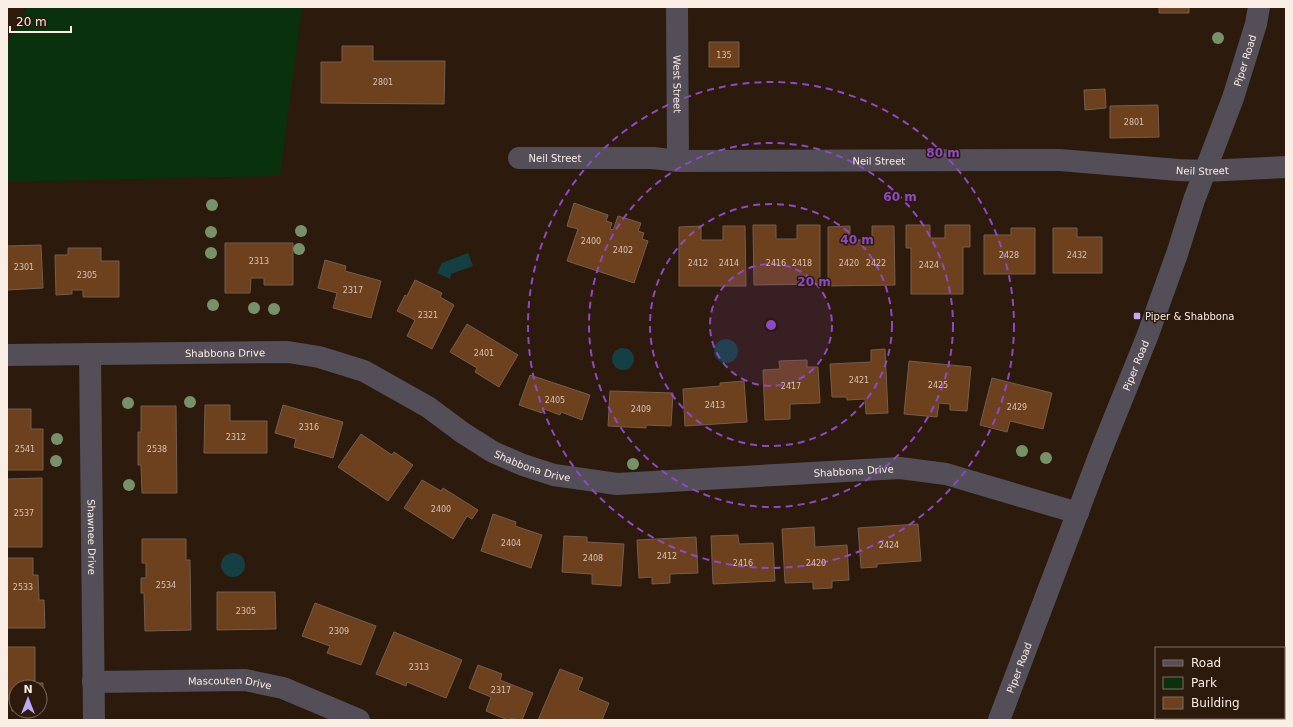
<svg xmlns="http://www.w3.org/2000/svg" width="1293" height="727" font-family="'DejaVu Sans',sans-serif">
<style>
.green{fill:#09310d}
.water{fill:#154043}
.building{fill:#6d411e;stroke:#745e4f;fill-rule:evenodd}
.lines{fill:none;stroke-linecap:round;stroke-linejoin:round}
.minor{stroke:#534e57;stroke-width:22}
.tree{fill:#779268}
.ring{fill:none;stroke:#8e49c5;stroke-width:2;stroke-dasharray:7 5}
.poi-dot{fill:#bfa9f4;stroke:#2c1a0c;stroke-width:1.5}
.labels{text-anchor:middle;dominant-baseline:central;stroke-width:3;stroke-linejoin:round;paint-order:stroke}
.number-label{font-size:8px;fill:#d7c2b2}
.street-label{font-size:10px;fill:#faede4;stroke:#2c1a0c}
.poi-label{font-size:10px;fill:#faede4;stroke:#2c1a0c;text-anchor:start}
.centre{fill:#8e49c5;stroke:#2c1a0c;stroke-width:2}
.ring-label{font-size:12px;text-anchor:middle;font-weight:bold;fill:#8e49c5;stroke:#2c1a0c;stroke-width:3;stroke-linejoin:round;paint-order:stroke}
</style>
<rect width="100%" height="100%" fill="#2c1a0c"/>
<path class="green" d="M27 7H302L280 176 7 182V44Z"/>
<path class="water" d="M468 253 473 266 451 274 450 279 437 273 442 263Z
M714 351a12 12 0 1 1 24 0a12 12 0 1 1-24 0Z
M612 359a11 11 0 1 1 22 0a11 11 0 1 1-22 0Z
M221 565a12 12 0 1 1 24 0a12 12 0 1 1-24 0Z"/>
<path class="building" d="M1159 7H1189V13H1159Z
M709 42H739V67H709Z
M342 46H373V61H445L444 104 321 103V62H342Z
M1105 89 1106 108 1085 110 1084 90Z
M1158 105 1159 137 1110 138V106Z
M574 203 608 215 606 221 612 223 610 229 613 230 618 216 641 223 638 231 644 233 642 239 648 241 634 283 567 261 578 229 567 226Z
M753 225H776V239H797V225H820V284L754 285Z
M906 225H930V238H945V225H970V247H963V294H911V248H906Z
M701 226V240H723V226H745L746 286H679V227Z
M850 226V240H872V226H894L895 285 828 286V227Z
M1011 228H1035V274H984V235H1011Z
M1053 228H1077V237H1102V273H1053Z
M225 243H293V285H264V278H251L250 293H225Z
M41 245 43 288 7 290V246Z
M68 248H101V261H119V297H83V290H72V294L56 295 55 255H68Z
M325 260 346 266 345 271 381 281 371 318 333 308 337 293 318 288Z
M415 280 442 293 440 297 454 305 432 349 407 336 415 320 397 311 405 295 407 296Z
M467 324 518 355 499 387 475 372 477 368 450 352Z
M885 349 888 413 866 414 865 399 847 400V397H832L830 364 871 362V350Z
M807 360V367H818L820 403 790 404V419L765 420 763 370 780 369 779 361Z
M909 361 971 367 967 411 950 410V404L939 403 937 417 904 414Z
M530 375 590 395 582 420 561 412 560 415 544 409 542 413 519 405Z
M992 378 1052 393 1043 429 1010 421 1007 432 980 425Z
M744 381 747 422 685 426 683 389 720 386V383Z
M610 391 673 393 671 426 646 425V428L608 426Z
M205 405H230V421H267V453H204Z
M283 405 343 422 333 458 294 447 296 439 275 433Z
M141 406H176L177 493H142L141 465H138V432H141Z
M7 409H31V429H43V470H7Z
M361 434 392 455 394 452 413 465 388 501 338 467Z
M42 478V547H7V479Z
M422 480 441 491 443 488 478 510 472 519 467 516 453 539 404 508Z
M493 514 516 522 515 526 542 535 531 568 481 551Z
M918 524 921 561 877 564V567L861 568 858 528Z
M814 527 815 547 847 545 849 580 832 581V588L813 589V582L785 583 782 529Z
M738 535 739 544 773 543 775 581 713 584 711 536Z
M564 536 587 537V542L624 544 621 586 592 584V574L562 572Z
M696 537 698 573 670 574V583L652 584V577L639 578 637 540Z
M142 539H186V560H190L191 630 145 631 144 593H141V578H146V563H142Z
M7 558H33V575H38L39 600H44L45 628H7Z
M217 592H275L276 629 217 630Z
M315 603 376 626 361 665 327 653 330 646 302 636Z
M394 632 462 660 446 698 407 682 406 686 376 674Z
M7 647H35V683H43V711H12V699H7ZM16 687H40V711H16Z
M478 665 502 674 500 680 533 693 522 720H516L511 718 510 720H508L486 711 491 697 469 688Z
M560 669 583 678 578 690 609 703 602 720H538Z"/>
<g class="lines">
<g class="minor">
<path id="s1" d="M677 7 678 161"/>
<path id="s2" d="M519 158H653L678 161 1060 160 1178 170 1205 171 1286 167"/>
<path id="s3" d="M90 354 94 720"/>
<path id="s4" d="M7 355 288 352 319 357 364 371 428 407 463 433 493 452 523 465 554 475 617 484 900 468 946 474 1078 513"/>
<path id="s5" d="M93 682 245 680 283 688 359 720"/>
<path id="s6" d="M999 720 1101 451 1147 337 1177 254 1194 200 1233 98 1256 24 1259 7"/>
</g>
</g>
<g class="tree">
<circle cx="1218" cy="38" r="6"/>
<circle cx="212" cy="205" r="6"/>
<circle cx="301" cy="231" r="6"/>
<circle cx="211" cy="232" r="6"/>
<circle cx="299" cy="249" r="6"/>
<circle cx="211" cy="253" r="6"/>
<circle cx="213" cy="305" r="6"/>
<circle cx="254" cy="308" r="6"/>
<circle cx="274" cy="309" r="6"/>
<circle cx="190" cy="402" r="6"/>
<circle cx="128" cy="403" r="6"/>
<circle cx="57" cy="439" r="6"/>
<circle cx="1022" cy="451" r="6"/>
<circle cx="1046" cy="458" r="6"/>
<circle cx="56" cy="461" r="6"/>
<circle cx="633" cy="464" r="6"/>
<circle cx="129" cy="485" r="6"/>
</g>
<circle cx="771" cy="325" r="61" fill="#8e49c5" fill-opacity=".12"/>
<g class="ring">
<circle cx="771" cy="325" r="61"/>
<circle cx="771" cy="325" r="121"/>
<circle cx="771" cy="325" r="182"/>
<circle cx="771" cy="325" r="243"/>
</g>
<rect class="poi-dot" x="1133" y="312" width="8" height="8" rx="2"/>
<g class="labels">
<g class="number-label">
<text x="724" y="55">135</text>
<text x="383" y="82">2801</text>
<text x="1134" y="122">2801</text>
<text x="591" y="241">2400</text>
<text x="623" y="250">2402</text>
<text x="1009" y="255">2428</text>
<text x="1077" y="255">2432</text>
<text x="259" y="261">2313</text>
<text x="698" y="263">2412</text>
<text x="729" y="263">2414</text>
<text x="776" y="263">2416</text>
<text x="802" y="263">2418</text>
<text x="849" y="263">2420</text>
<text x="876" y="263">2422</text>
<text x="929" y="265">2424</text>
<text x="24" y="267">2301</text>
<text x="87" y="275">2305</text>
<text x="353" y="290">2317</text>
<text x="428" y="315">2321</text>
<text x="484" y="353">2401</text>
<text x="859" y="380">2421</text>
<text x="938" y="385">2425</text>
<text x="791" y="386">2417</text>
<text x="555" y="400">2405</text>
<text x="715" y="405">2413</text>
<text x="1017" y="407">2429</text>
<text x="641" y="409">2409</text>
<text x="309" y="427">2316</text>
<text x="236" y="437">2312</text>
<text x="25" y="449">2541</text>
<text x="157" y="449">2538</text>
<text x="441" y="509">2400</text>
<text x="24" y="513">2537</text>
<text x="511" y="543">2404</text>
<text x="889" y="545">2424</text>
<text x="667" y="556">2412</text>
<text x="593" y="558">2408</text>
<text x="743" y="563">2416</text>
<text x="816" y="563">2420</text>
<text x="166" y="585">2534</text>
<text x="23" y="587">2533</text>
<text x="246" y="611">2305</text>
<text x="339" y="631">2309</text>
<text x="419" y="667">2313</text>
<text x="501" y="690">2317</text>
</g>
<g class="street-label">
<text stroke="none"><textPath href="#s6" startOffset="704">Piper Road</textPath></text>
<text stroke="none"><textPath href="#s1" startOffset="77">West Street</textPath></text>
<text stroke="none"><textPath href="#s2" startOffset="36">Neil Street</textPath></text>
<text stroke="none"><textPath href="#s2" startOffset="360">Neil Street</textPath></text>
<text stroke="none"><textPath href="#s2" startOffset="684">Neil Street</textPath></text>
<text stroke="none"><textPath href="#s4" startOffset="218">Shabbona Drive</textPath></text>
<text stroke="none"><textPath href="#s6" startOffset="380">Piper Road</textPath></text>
<text stroke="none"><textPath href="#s4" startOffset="554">Shabbona Drive</textPath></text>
<text stroke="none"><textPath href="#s4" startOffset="878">Shabbona Drive</textPath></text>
<text stroke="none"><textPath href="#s3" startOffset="183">Shawnee Drive</textPath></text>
<text stroke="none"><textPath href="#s6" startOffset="56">Piper Road</textPath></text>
<text stroke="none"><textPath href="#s5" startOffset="137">Mascouten Drive</textPath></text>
</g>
<g class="poi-label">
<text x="1145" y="316">Piper &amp; Shabbona</text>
</g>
</g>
<circle cx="771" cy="325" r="6" class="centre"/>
<g class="ring-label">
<text x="943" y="157">80 m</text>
<text x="900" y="201">60 m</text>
<text x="857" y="244">40 m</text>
<text x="814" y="286">20 m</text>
</g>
<rect width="1293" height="727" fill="none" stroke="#faede4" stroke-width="16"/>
<rect x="1155" y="647" width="130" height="72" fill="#2c1a0c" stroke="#7e6e62"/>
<rect x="1163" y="660" width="20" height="6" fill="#534e57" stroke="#7e6e62"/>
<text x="1191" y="667" font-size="12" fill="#faede4">Road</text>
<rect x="1163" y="677" width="20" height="12" fill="#09310d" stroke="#7e6e62"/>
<text x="1191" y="687" font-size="12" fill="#faede4">Park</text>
<rect x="1163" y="697" width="20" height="12" fill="#6d411e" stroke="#7e6e62"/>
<text x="1191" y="707" font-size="12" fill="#faede4">Building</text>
<g transform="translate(28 699)"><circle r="19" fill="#2c1a0c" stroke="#7e6e62"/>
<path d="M0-3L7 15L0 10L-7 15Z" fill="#bfa9f4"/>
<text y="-6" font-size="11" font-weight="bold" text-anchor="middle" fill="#faede4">N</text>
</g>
<path d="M10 26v6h61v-6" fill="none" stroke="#faede4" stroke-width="2"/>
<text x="16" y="26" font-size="12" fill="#faede4" stroke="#2c1a0c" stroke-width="3" paint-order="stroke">20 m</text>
</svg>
